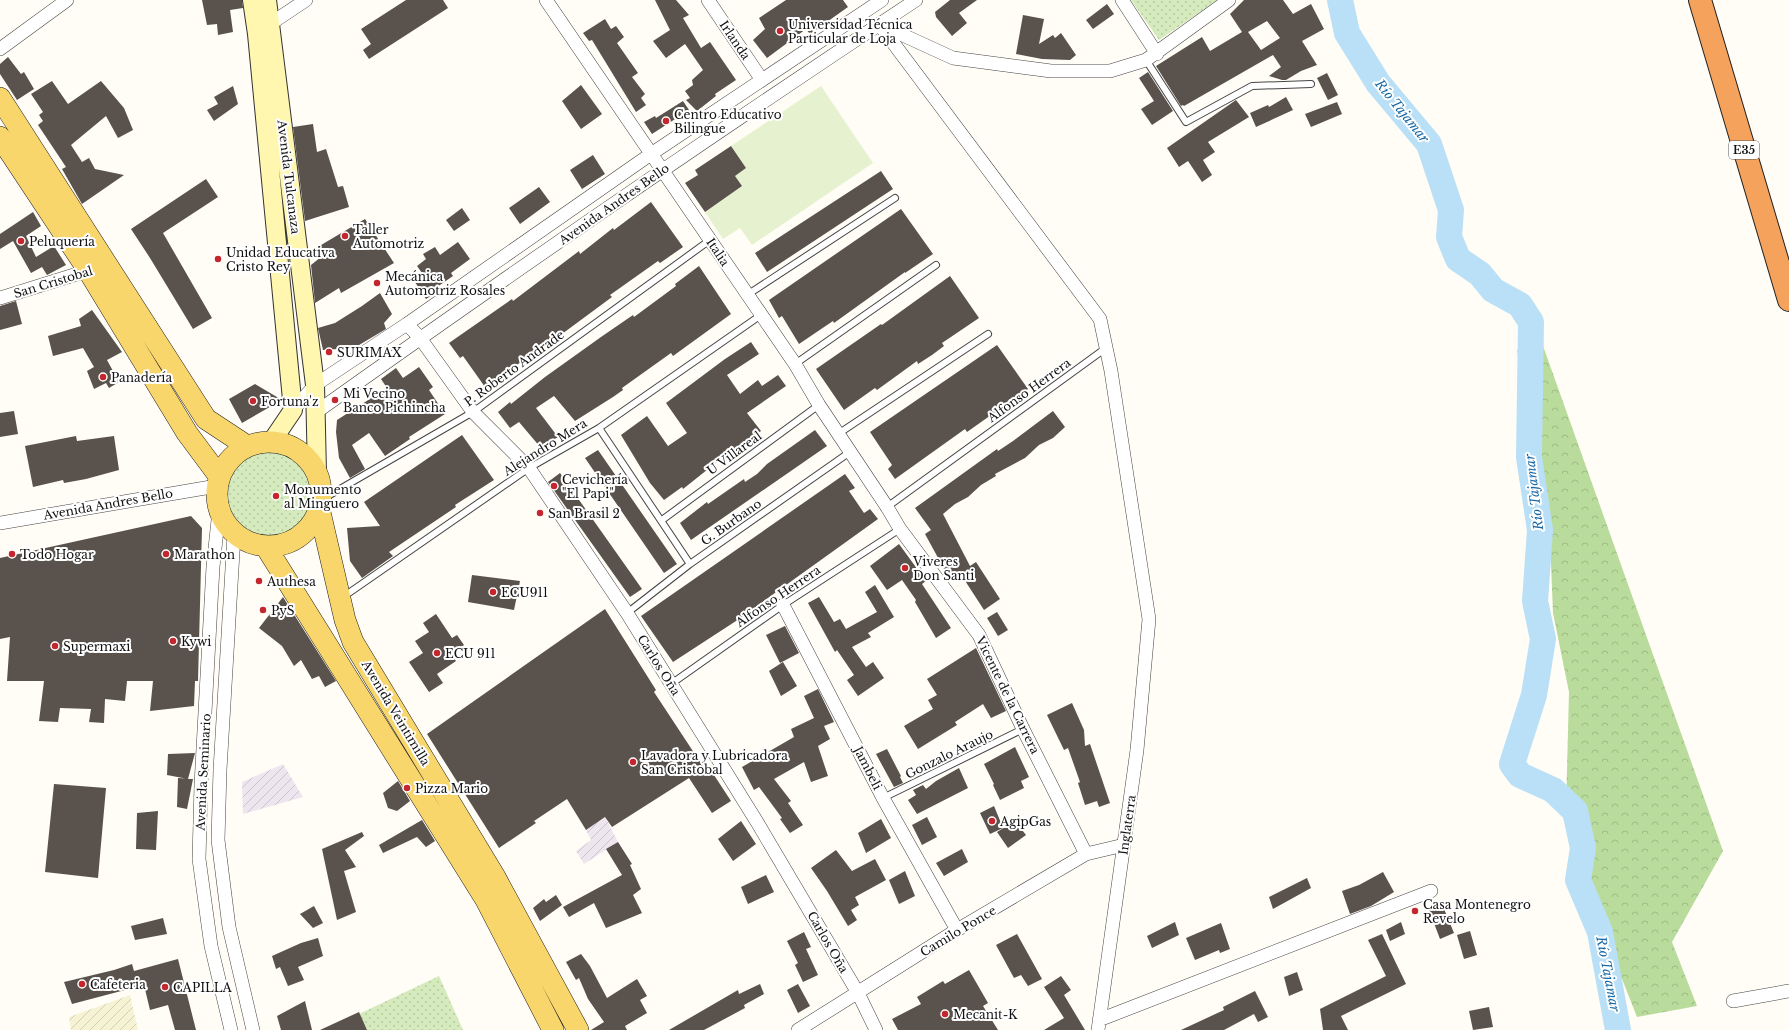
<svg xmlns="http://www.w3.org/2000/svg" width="1789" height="1030" font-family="'Libre Baskerville',serif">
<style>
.industrial{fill:url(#industrial-furrows)}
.farmland{fill:url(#farmland-furrows)}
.grass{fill:url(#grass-dots)}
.forest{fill:url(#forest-crowns)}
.pitch{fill:#e6f2cf}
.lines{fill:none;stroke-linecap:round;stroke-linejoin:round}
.river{stroke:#b9e0f7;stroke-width:26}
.building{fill:#5a524d;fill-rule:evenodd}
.lane-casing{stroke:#444;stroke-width:8}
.street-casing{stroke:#444;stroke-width:14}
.secondary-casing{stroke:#333;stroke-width:20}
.primary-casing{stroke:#222;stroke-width:22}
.highway-casing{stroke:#222;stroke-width:24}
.lane{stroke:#fff;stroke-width:6}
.street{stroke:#fff;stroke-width:13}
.secondary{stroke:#fff6b0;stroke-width:18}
.primary{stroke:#f9d66b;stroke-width:21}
.highway{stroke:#f5a25d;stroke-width:22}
.poi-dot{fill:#c4262e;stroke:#fff;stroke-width:1.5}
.labels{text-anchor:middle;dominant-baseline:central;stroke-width:4;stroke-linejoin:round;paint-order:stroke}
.shield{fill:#fff;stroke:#585858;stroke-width:1}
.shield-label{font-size:11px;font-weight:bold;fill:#111}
.poi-label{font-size:12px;fill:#111;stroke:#fff;text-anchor:start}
.street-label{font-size:12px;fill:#111;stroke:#fff}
.water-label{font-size:13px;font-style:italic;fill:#1768a6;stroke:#fff}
</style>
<defs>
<pattern id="industrial-furrows" width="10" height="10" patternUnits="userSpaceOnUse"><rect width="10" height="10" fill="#eee6ef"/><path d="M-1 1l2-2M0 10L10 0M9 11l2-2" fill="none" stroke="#cbc4cc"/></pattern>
<pattern id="farmland-furrows" width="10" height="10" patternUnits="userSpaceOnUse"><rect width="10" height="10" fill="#f6f3d4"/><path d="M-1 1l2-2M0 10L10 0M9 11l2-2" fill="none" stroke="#d2cfb5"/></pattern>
<pattern id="grass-dots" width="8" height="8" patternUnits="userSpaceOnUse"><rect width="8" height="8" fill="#d5ebbd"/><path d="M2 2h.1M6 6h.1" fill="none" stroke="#b6c8a1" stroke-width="1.8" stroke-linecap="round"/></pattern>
<pattern id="forest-crowns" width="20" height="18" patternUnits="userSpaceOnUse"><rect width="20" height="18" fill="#b9dc9c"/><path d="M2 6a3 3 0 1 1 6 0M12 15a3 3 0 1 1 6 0" fill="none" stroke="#9ebc85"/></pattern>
</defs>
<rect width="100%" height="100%" fill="#fffdf5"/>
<path class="industrial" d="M283 764 303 797 243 814 242 782Z
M605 817 618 842 584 864 576 851 591 840 586 830Z"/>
<path class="farmland" d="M130 995 138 1030H71L69 1017Z"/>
<path class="grass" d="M1131 0H1218L1159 40Z
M226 493a43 43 0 1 1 86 0a43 43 0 1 1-86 0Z
M439 976 463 1030H367L359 1014Z"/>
<path class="forest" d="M1542 343 1723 851 1672 942 1697 1006 1637 1017 1613 956 1566 809 1569 692 1553 613 1549 514 1517 350Z"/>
<path class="pitch" d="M821 86 873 163 752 245 740 228 723 239 705 212 742 186 735 176 746 168 731 146Z"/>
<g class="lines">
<path class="river" d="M1340 0 1347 33 1378 83 1429 144 1451 210 1449 237 1458 259 1480 274 1493 290 1520 305 1531 322 1529 457 1540 530 1535 601 1543 639 1534 695 1512 764 1520 775 1553 790 1575 811 1583 848 1578 880 1600 932 1618 1030"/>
</g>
<path class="building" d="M202 0H242L243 8 230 10 233 32 218 35 217 24 207 25Z
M406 0H443L448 8 369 59 363 50 371 44 361 29Z
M655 0H676L689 15 683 18 701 48 710 42 736 80 715 94 716 96 697 111 686 100 690 98 685 91 693 85 692 80 703 70 685 44 666 58 653 41 670 30Z
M786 0H843L848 7 810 34 806 29 767 58 753 40 765 29 759 18Z
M950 0H977L959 13 967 23 952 36 936 17 935 12Z
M1244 0H1283L1293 14 1311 4 1324 29 1302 41 1317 65 1301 71 1286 80H1282L1269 76 1281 67 1273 55 1184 106 1183 105 1181 106 1156 66 1202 37 1210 51 1242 32 1230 14ZM1267 21 1280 38 1261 50 1248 32Z
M1107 4 1114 14 1093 29 1086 20Z
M1023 15 1044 19 1039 44 1053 35 1055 38 1061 33 1076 55 1070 60 1042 59 1016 54Z
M605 19 611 29 616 26 624 37 617 43 638 73 632 77 645 94 641 98 646 105 636 112 592 40 589 41 583 33Z
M8 57 21 74 24 72 34 89 17 100 0 74V64Z
M1148 72 1173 111 1152 125 1141 109 1154 101 1139 78Z
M1327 73 1338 95 1328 100 1317 78Z
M52 81 68 104 101 81 124 108 133 130 118 138 106 116 71 145 82 162 89 158 95 169 124 175 82 204 62 169 66 167 38 125 43 121 39 115 43 112 31 94Z
M581 85 602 114 581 129 562 101Z
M233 86 238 104 214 121 207 110 218 104 214 97Z
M1286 97 1293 110 1256 127 1250 113 1268 105 1269 107Z
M1236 100 1249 117 1208 142 1215 152 1203 160 1212 175 1202 182 1188 161 1179 167 1167 148Z
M683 101 689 110 652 134 644 122 655 116 656 118Z
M1337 102 1342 114 1311 127 1305 114Z
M313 124 317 152 326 149 338 187 343 186 349 207 305 221 293 127Z
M731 146 746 168 735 176 742 186 705 212 685 183 698 175 695 170Z
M593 155 605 174 582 189 570 170Z
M881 171 893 189 767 272 755 253Z
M206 179 218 197 163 233 212 318 193 329 150 258 131 229Z
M539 187 550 202 520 224 509 208Z
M651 202 683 247 660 263 658 261 610 295 612 297 566 331 485 387 463 356 460 358 449 343 512 299 513 301 579 251 580 254 613 228 614 230Z
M462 208 470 220 454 231 446 220Z
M901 209 933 254 905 273V272L834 323 833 321 799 344 782 316 779 318 769 300Z
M33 212 41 226 26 236 36 257 54 246 66 265 47 275 42 267 31 273 13 241 0 249V234Z
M365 219 394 263 341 293 339 288 315 303 311 265 321 257 316 248Z
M458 242 470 259 451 273 453 276 437 287 439 291 426 299 413 279 422 273 417 266 426 259 423 254 435 247 440 255Z
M699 266 731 314 673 356 671 353 622 388 623 390 613 397 575 421 554 396 536 408 558 437 541 448 519 422 510 428 498 412 510 402 511 404 545 377 601 337 633 315 634 317 676 286 675 284Z
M950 276 979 318 942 343 944 346 932 355 918 364 917 361 877 390 875 388 844 410 816 369 881 324 882 325Z
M380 293 392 314 384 323 386 329 354 348 323 350 318 328 335 323 362 306Z
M16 301 22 324 0 330V306Z
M92 310 122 352 107 360 119 382 109 388 106 383 94 389 87 371 94 367 83 348 53 356 48 336 81 326 79 319Z
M751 342 759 354 727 375 740 394 758 380 762 386 778 375 786 386 747 413 761 431 733 452 732 450 683 489 682 487 664 500 650 483 621 435 647 416 668 446 687 433 666 403 725 359Z
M997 345 1028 389 967 432 965 429 895 479 888 469 892 465 870 432Z
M419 367 433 387 429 390 445 414 409 437 410 439 385 456 369 433 352 445 365 469 350 478 339 458 336 432 337 420 387 388 381 379 396 368 403 378Z
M255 384 282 400 242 423 229 399Z
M14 411 18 434 0 437V413Z
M1053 411 1065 427 1053 438 1039 445 1025 458 995 474 996 476 981 485 968 497 955 504 943 514 970 566 976 562 1000 599 984 610 960 573 953 576H948L925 534 931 530 915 508 997 449 998 451 1013 441Z
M815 430 827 446 691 540 680 523 707 502 708 504 744 479 745 482 757 474 767 464Z
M462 435 494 480 455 505 456 507 389 552 393 556 362 578 350 561 347 528 380 526 364 502Z
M76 436 77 441 114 436 119 470 86 479 64 483 63 480 33 487 25 446Z
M598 450 677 564 664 573 585 458Z
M560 473 642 589 630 597 548 482Z
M845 474 855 488 849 491 864 513 870 509 878 519 736 621 673 662 641 616Z
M191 516 202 528 198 681H195L194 706 150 711 153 681H127L125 701 105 699 104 723 89 722 91 709 60 708 58 722 39 721 44 681H7L10 637 0 639V558Z
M899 544 926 581 922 584 951 628 936 638 915 602 916 600 902 580 887 590 870 566Z
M472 575 520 581 514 610 468 602Z
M875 585 894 617 868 633 871 637 852 647 866 667 873 662 884 678 858 696 847 680 854 675 837 650 835 652 808 603 819 597 834 622 840 619 846 629 877 612 865 592Z
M283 597 336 681 325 687 319 676 312 679 301 660 294 666 282 646 259 628Z
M605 609 656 690 654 692 708 774 712 772 731 801 712 813 689 778 612 827 605 817 586 830 567 799 534 821 536 823 499 848 427 734Z
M997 612 1008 630 998 636 987 618Z
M436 614 452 638 457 635 464 645 451 654 456 661 437 674 443 683 429 692 409 662 423 653 415 641 429 632 423 623Z
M785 626 799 653 780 663 766 635Z
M976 648 1006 711 991 718 983 704 955 722 957 725 918 749 904 726 933 709 928 700 937 695 927 679Z
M783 662 797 686 781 696 769 671Z
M818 689 834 722 824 726 830 739 818 746 828 776 811 782 804 762 774 779 791 801 788 803 803 825 790 833 780 819 782 818 759 787 754 790 742 767 794 737 791 729 814 718 804 696Z
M1072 703 1084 730 1085 746 1090 744 1110 803 1099 807 1097 801 1085 805 1078 783 1080 782 1068 748 1064 750 1047 715Z
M1015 747 1029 777 1021 781 1024 788 1000 800 993 785 994 784 984 764Z
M887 749 901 776 900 777 903 783 894 787 876 754Z
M195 753 188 779 167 775 168 754Z
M959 768 968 788 917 814 908 800 916 795 913 790 923 785 926 789 936 781Z
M178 778 193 779 187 809 177 807Z
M398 781 410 801 397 811 388 808 383 793Z
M54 784 106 788 98 878 45 872Z
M994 806 1003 828 990 834 980 813Z
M158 811 156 850 136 849 137 813Z
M927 817 937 837 922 845 912 825Z
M881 819 891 838 866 853 858 833Z
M422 820 435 841 426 847 417 837 383 853 379 845Z
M741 821 756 844 733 861 718 839Z
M1015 821 1026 835 1008 848 997 832Z
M362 832 364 836 345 850 356 867 344 871 356 912 337 920 322 849Z
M618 842 632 864 630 865 641 889 633 895 642 913 606 928 594 903 569 917 563 907 622 875 606 849Z
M962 849 968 862 944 876 936 863Z
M836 850 852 871 875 859 886 880 855 897 859 905 851 910 857 920 848 926 827 891 811 868Z
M905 871 915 896 899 904 889 880Z
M1383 872 1394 892 1371 906 1350 914 1342 891 1359 885Z
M766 875 774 892 748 904 741 887Z
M1307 878 1311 888 1273 909 1269 897Z
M556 895 562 905 540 921 533 908 544 899 546 902Z
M1442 904 1454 933 1440 939 1429 910Z
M314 906 323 923 313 928 300 914Z
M163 918 167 934 135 940 131 926Z
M1175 922 1179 935 1152 948 1147 936Z
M1401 922 1405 934 1390 941 1386 930Z
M1221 923 1230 949 1220 953 1219 950 1195 960 1186 938Z
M1470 931 1477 955 1464 959 1457 935Z
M804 932 811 947 806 949 818 975 803 982 795 965 798 963 787 941Z
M1017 934 1042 979 1028 986 1021 975 1014 978 996 945Z
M1382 934 1406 984 1341 1016 1348 1030H1323L1320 1009 1386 976 1368 940Z
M318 938 323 956 298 967 304 980 288 986 280 967 276 969 272 956 301 943Z
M581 954 590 966 607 998 637 979 647 996 640 1000 647 1013 625 1026 627 1030H591L604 1022 588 999 579 978 576 980 566 962Z
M178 959 196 1030H175L168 1005 150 1010 144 985 72 1004 64 982 114 970 132 964 134 971Z
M969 970 988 1003 983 1006 998 1030H898L892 1019 921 1004 917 997 943 981 945 984Z
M1297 972 1303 990 1289 996 1284 977Z
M1061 976 1071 990 1064 995 1085 1030H1044L1064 1018 1044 987Z
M760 984 764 994 744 1005 745 1008 704 1030H669L738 990 739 994Z
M798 984 810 1006 798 1013 787 990Z
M1255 991 1268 1017 1258 1022 1254 1014 1224 1030H1181L1224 1010 1223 1007Z
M305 1001 312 1030H281L277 1016Z
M1489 1007 1493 1027 1473 1030 1469 1011Z
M359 1012 367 1030H320Z"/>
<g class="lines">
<g class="lane-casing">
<path id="lane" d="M1146 60 1186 122 1252 86 1311 84
M747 295 895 198
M795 364 936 265
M599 428 690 564
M838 434 988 334
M321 500 473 412 710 240
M887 507 1106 348
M662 520 819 405
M343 597 529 468 599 428 761 315
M627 613 690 564 850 452
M671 684 783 605 900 529
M883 798 1023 729"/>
</g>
<g class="street-casing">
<path id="street" d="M546 0 795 364 819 405 887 507 900 529 979 635 1023 729 1086 854
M708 0 762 80
M1122 0 1157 54
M879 24 1100 319 1111 371 1149 619 1137 750 1098 1030
M881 25 953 58 1051 71H1110L1146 60 1229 0
M264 28 306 0
M0 49 67 0
M0 298 93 269
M407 324 420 338 473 412 529 468 627 613 757 822 858 993 876 1030
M293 410 315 385 407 324 651 154 882 0
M315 413C513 272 713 134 916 0
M219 511 213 567 201 785 199 859 211 946 231 1030
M0 523 217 486
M234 535 220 770 218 840 229 927 253 1030
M783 605 883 798 957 930
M1733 1001 1789 991
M1099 1020 1431 891
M798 1030 957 930 1086 854 1124 845"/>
</g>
<g class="secondary-casing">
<path id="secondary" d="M252 0 257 34 293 410 272 441
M267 0 315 385 317 473"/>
</g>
<g class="primary-casing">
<path id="primary" d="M0 98 206 419 247 446
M0 137 88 270 187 433 219 476
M217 494a52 52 0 1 1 104 0a52 52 0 1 1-104 0Z
M319 508 345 620 353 642 495 877 578 1030
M266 547 486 900 553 1030"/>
</g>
<g class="highway-casing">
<path id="highway" d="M1700 0 1789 300"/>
</g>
<use href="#lane" class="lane"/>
<use href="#street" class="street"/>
<use href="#secondary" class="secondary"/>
<use href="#primary" class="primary"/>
<use href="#highway" class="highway"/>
</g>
<g class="poi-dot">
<circle cx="780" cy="31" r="4"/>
<circle cx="666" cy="121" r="4"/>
<circle cx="345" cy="236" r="4"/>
<circle cx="21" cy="241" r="4"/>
<circle cx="218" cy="259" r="4"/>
<circle cx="377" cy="283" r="4"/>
<circle cx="329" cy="352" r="4"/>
<circle cx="103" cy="377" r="4"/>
<circle cx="335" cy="400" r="4"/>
<circle cx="253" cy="401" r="4"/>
<circle cx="554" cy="486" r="4"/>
<circle cx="276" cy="496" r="4"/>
<circle cx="540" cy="513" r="4"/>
<circle cx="12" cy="554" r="4"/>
<circle cx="166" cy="554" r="4"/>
<circle cx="905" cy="568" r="4"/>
<circle cx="259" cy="581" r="4"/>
<circle cx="493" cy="592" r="4"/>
<circle cx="263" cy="610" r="4"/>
<circle cx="173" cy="641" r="4"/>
<circle cx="55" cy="646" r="4"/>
<circle cx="437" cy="653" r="4"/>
<circle cx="633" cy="762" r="4"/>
<circle cx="407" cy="788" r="4"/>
<circle cx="992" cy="821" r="4"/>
<circle cx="1415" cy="911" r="4"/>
<circle cx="82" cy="984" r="4"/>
<circle cx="165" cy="987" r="4"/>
<circle cx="945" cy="1014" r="4"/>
</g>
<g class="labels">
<rect class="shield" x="1729" y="141" width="30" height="18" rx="3"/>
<g class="shield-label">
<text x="1744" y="150">E35</text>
</g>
<g class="poi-label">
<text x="788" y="24">Universidad Técnica<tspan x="788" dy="14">Particular de Loja</tspan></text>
<text x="674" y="114">Centro Educativo<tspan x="674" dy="14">Bilingue</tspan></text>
<text x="353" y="229">Taller<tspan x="353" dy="14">Automotriz</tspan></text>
<text x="29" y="241">Peluquería</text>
<text x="226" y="252">Unidad Educativa<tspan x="226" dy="14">Cristo Rey</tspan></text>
<text x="385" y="276">Mecánica<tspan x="385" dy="14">Automotriz Rosales</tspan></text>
<text x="337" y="352">SURIMAX</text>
<text x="111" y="377">Panadería</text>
<text x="343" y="393">Mi Vecino<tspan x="343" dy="14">Banco Pichincha</tspan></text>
<text x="261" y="401">Fortuna'z</text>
<text x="562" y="479">Cevichería<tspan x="562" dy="14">"El Papi"</tspan></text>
<text x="284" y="489">Monumento<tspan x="284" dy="14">al Minguero</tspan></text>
<text x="548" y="513">San Brasil 2</text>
<text x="20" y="554">Todo Hogar</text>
<text x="174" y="554">Marathon</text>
<text x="913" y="561">Viveres<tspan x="913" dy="14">Don Santi</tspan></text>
<text x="267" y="581">Authesa</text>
<text x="501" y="592">ECU911</text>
<text x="271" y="610">PyS</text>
<text x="181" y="641">Kywi</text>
<text x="63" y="646">Supermaxi</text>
<text x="445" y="653">ECU 911</text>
<text x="641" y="755">Lavadora y Lubricadora<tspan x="641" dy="14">San Cristobal</tspan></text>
<text x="415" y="788">Pizza Mario</text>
<text x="1000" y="821">AgipGas</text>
<text x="1423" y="904">Casa Montenegro<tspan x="1423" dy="14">Revelo</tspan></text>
<text x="90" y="984">Cafeteria</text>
<text x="173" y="987">CAPILLA</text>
<text x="953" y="1014">Mecanit-K</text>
</g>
<g class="street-label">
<text transform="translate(735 40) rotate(56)">Irlanda</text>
<text transform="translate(289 177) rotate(83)">Avenida Tulcanaza</text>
<text transform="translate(614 204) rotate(-35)">Avenida Andres Bello</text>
<text transform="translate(718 252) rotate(56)">Italia</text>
<text transform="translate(53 282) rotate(-17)">San Cristobal</text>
<text transform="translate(514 368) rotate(-36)">P. Roberto Andrade</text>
<text transform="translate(1029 390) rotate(-36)">Alfonso Herrera</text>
<text transform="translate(545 447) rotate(-32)">Alejandro Mera</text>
<text transform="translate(734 453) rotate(-36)">U Villareal</text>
<text transform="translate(108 504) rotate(-10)">Avenida Andres Bello</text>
<text transform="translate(731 522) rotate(-35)">G. Burbano</text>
<text transform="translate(778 596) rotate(-34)">Alfonso Herrera</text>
<text transform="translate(659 665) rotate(58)">Carlos Oña</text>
<text transform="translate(1008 695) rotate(64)">Vicente de la Carrera</text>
<text transform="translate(396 713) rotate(59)">Avenida Veintimilla</text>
<text transform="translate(949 754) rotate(-26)">Gonzalo Araujo</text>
<text transform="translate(868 768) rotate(63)">Jambeli</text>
<text transform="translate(203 772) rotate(-87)">Avenida Seminario</text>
<text transform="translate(1127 825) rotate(-82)">Inglaterra</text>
<text transform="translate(958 931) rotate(-31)">Camilo Ponce</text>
<text transform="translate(828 942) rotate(60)">Carlos Oña</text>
</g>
<g class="water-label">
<text transform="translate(1402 111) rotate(51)">Río Tajamar</text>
<text transform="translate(1534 492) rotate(-97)">Río Tajamar</text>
<text transform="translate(1608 974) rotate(79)">Río Tajamar</text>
</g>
</g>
</svg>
